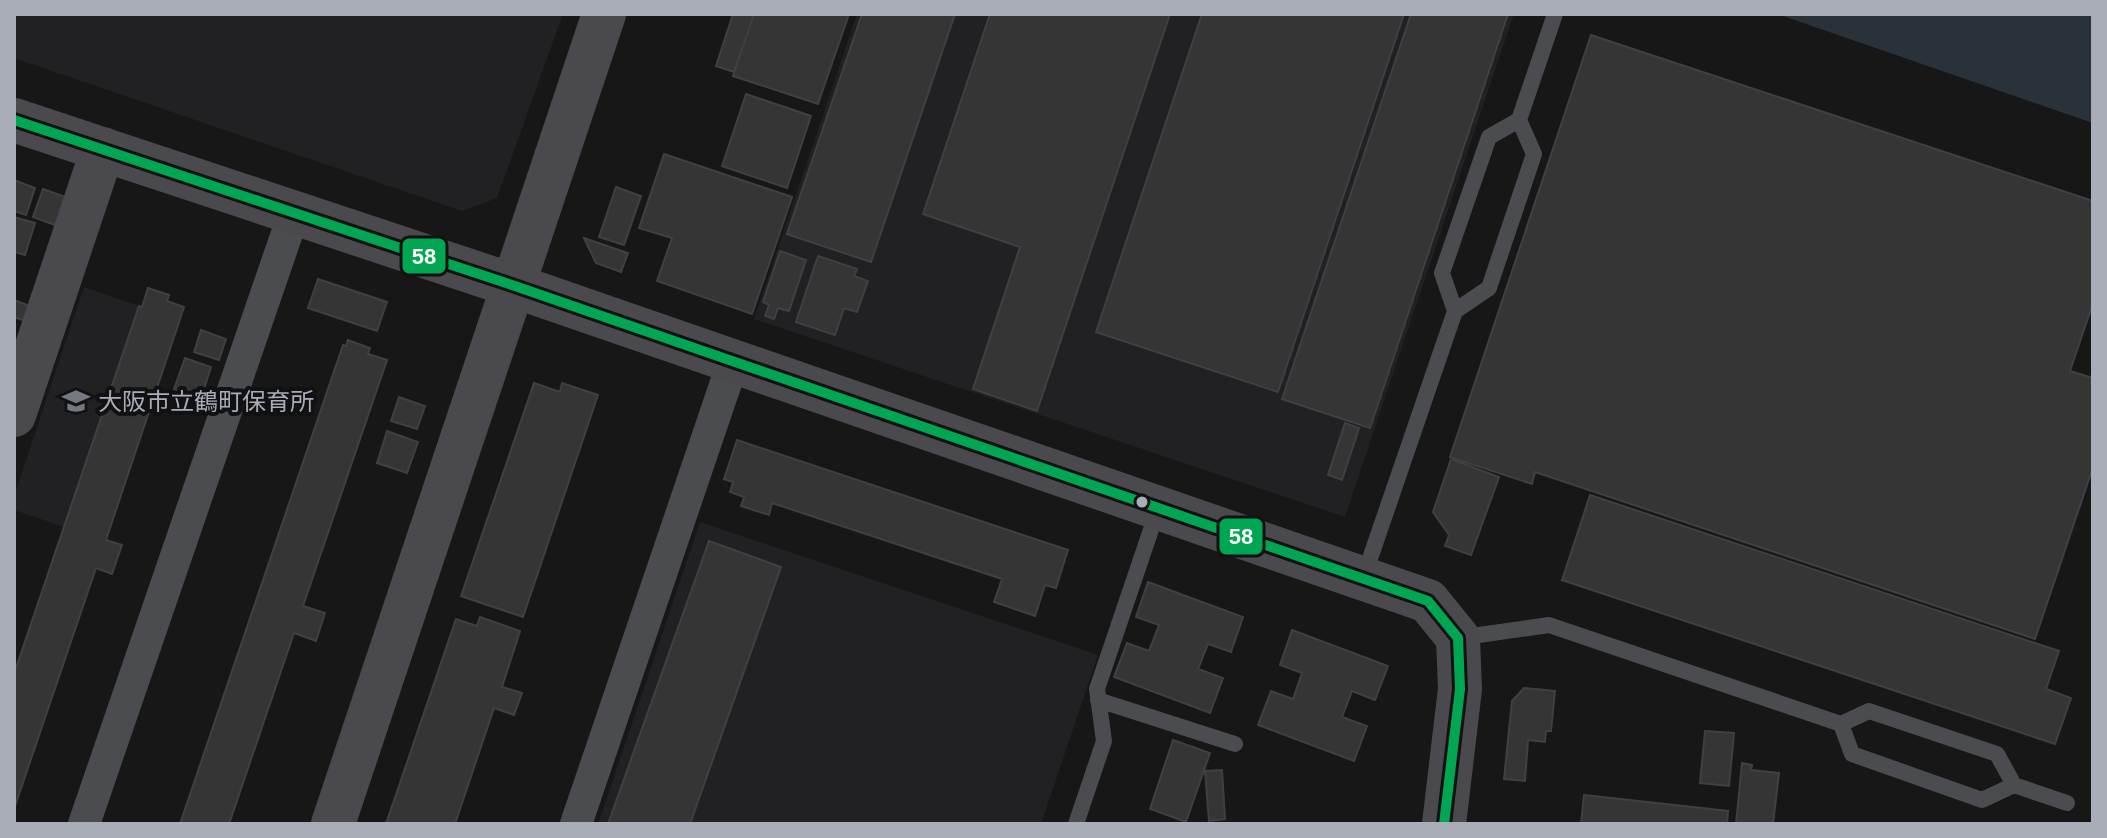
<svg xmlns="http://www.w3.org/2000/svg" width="2107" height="838" font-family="Helvetica,'Noto Sans JP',sans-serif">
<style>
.built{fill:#212123}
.water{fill:#2a3239}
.building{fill:#353536;stroke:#3f4043;stroke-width:2}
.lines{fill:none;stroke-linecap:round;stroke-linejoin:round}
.lane{stroke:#4b4c50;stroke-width:16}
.street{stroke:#4b4c50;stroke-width:32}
.secondary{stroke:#4a4a4e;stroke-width:44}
.bus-1-casing{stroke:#111113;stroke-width:16}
.bus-1{stroke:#00a651;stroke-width:10}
.bus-dot{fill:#a8adb8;stroke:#111113;stroke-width:3}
.labels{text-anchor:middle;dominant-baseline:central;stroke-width:8;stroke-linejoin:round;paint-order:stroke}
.poi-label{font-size:24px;fill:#a8adb8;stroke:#111113;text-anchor:start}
.line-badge{stroke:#111113;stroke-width:3}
.badge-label{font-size:22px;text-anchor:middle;font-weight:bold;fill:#fff}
</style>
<rect width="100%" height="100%" fill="#171717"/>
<path class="built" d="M14 14H563L497 198 462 211 14 58Z
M857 14H1514L1345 517 754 319Z
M84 287 139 306 64 527 14 510V496Z
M700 522 1098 655 1041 824H598Z"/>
<path class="water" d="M1777 14H2093V123Z"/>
<path class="building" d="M733 14H754L734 72 716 66Z
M754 14H849L818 104 733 76Z
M862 14H955L871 262 787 234Z
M990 14H1170L1037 411 973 389 1020 247 923 214Z
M1202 14H1404L1278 392 1096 332Z
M1411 14H1508L1370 428 1282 399Z
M1591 35 2093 201V303L2070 371 2093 378V467L2035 639 1535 472 1532 484 1450 457Z
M746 94 811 116 787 188 722 166Z
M664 154 792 197 752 314 657 281 672 238 639 228Z
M14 180 35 188 26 215 14 211Z
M616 187 641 196 624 245 599 237Z
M43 189 71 199 60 227 33 217Z
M14 217 35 223 25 255 14 252Z
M584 238 628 253 621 272 596 263Z
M780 251 806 260 789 311 778 308 774 319 765 316 769 305 763 302Z
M818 256 857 269 854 276 868 281 857 312 844 308 835 335 796 322Z
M318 279 387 302 377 331 308 308Z
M148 288 169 295 167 301 184 307 106 540 122 545 112 574 96 568 14 809V674L139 306 142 307Z
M14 300 30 306 25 321 14 317Z
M201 330 226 339 219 360 194 352Z
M348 340 370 348 368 354 387 360 303 606 325 613 316 641 294 633 229 824H180L343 345 346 346Z
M185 358 211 367 201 398 174 389Z
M534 383 560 392 562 383 598 395 523 617 461 596Z
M399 397 425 406 417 429 391 421Z
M1345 423 1359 428 1342 480 1328 475Z
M387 431 418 442 407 473 377 463Z
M737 440 1068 550 1056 588 1045 585 1035 616 994 602 1002 579 772 503 769 515 741 506 744 497 730 492 733 482 724 479Z
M1451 459 1499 477 1471 555 1445 546 1449 535 1433 512Z
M1590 495 2059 651 2046 689 2071 698 2055 744 1562 580Z
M709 541 781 567 690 824H608Z
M1148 582 1243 617 1231 652 1208 644 1198 669 1223 678 1210 713 1114 677 1127 643 1149 651 1159 625 1136 617Z
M480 617 520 631 502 687 522 693 514 715 494 708 455 824H386L456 619 477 626Z
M1292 630 1388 666 1375 700 1352 691 1342 717 1367 726 1354 761 1258 725 1271 691 1293 699 1302 673 1280 665Z
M1524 688 1555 691 1551 731H1546L1545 742 1528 740 1525 781 1504 779 1512 701Z
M1705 731 1734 733 1729 786 1700 783Z
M1173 740 1210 753 1186 822 1150 809Z
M1742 763 1752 765 1751 770 1779 773 1773 824H1736Z
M1222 770 1225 819 1209 821 1205 771Z
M1584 795 1728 811 1727 824H1581Z"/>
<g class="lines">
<path class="lane" d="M1455 311 1489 288 1534 154 1519 120
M1364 576 1455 311 1442 273 1489 137 1519 120 1555 14
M1458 638 1549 625 1841 724 1869 711 1997 754 2014 785 2067 803
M1098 700 1235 744
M1841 724 1852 754 1982 800 2014 785
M1076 824 1104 741 1097 689 1158 509"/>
<path class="street" d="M84 824 294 213
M576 824 733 362"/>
<path class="secondary" d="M14 120 512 285 1428 601 1458 638 1460 689 1444 824
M14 415 103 149
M333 824 604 14"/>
<g class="bus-1-casing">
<path id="bus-1" d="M14 120 512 285 1428 601 1458 638 1460 689 1444 824"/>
</g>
<use href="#bus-1" class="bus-1"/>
</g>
<defs>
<g id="school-bare" transform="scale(2.16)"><path d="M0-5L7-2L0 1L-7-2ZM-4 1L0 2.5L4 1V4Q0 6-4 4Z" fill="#757880" stroke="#111113" stroke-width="2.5" paint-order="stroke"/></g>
</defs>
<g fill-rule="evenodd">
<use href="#school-bare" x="76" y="401"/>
</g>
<circle class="bus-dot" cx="1142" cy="502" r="7"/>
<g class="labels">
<g class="poi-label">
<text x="98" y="401">大阪市立鶴町保育所</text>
</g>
</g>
<g class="line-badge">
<rect x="401" y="237" width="46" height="38" rx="8" fill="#00a651"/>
<rect x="1218" y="517" width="46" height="39" rx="8" fill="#00a651"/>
</g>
<g class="badge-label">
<text x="424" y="264">58</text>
<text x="1241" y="544">58</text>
</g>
<rect width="2107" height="838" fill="none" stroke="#a8adb8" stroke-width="32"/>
</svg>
